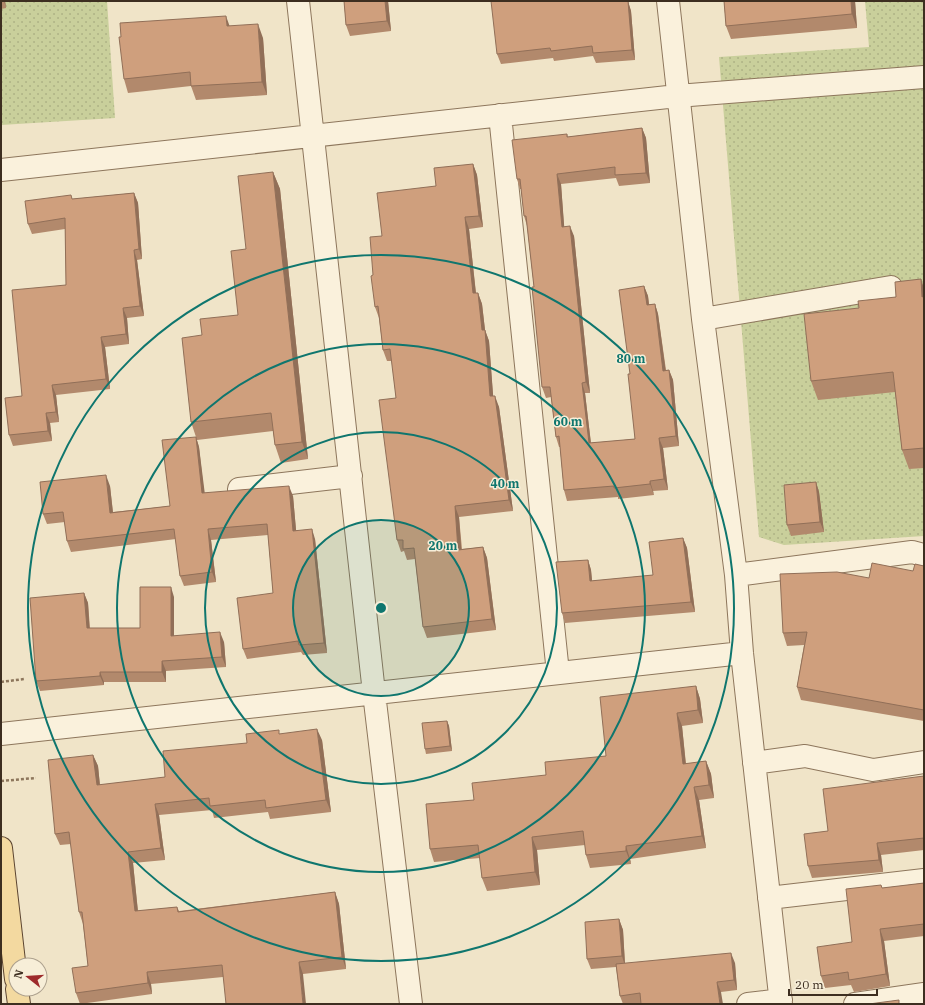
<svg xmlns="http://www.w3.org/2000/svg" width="925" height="1005" font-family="'IBM Plex Serif',serif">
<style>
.grass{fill:url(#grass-dots)}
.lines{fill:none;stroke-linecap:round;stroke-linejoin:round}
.minor-casing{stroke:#8d765c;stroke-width:24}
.major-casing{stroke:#5b4430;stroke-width:24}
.path{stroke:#8d765c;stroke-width:2.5;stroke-dasharray:3 2;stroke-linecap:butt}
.minor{stroke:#faf1dc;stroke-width:22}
.major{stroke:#f3d9a0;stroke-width:22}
.wall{fill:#b2896c}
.shaded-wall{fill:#916f58}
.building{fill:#cf9f7d;stroke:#916f58}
.ring{fill:none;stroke:#0f766e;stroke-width:2}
.centre{fill:#0f766e;stroke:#f7eed8;stroke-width:2}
.ring-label{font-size:12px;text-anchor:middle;font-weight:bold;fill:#0f766e;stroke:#f7eed8;stroke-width:3;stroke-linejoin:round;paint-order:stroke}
</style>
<defs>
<pattern id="grass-dots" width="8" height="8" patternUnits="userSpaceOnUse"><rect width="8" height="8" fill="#c9cf9b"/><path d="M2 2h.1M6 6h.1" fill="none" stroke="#aeb285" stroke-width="1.8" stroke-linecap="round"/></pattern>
</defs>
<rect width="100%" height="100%" fill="#f0e4c8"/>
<path class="grass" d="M1 1H107L115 118 1 125Z
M865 1H924V536L784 545 759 537 719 57 869 47Z"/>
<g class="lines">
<g class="minor-casing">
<path id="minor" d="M298 1 374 693 411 1004
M668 1 703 319 736 575 742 653 781 1004
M500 115 558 673
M1 170 677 96 924 77
M703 319 891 287
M239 489 351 476
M736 575 912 552 924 555
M1 734 742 653
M754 763 805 756 873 770 924 762
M769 898 924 880
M748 1004 781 1000
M855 1004 924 994"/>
</g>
<g class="major-casing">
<path id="major" d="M1 848 16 979
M17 989 19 1004"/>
</g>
<path class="path" d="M1 682 24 679
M1 781 36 778"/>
<use href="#minor" class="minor"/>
<use href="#major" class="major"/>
</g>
<path class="wall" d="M1 1H5L6 8 1 9Z
M344 1H388L391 31 350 36 346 25Z
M724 1H855L857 28 731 39 726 26Z
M628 2 631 11 635 60 596 63 593 56 554 61 553 58 501 64 497 54Z
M230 26 263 38 267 95 196 100 191 86 128 93 124 79Z
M642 128 646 138 650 183 619 186 616 178 561 184 564 227 574 236 590 393H585L591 443 635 439 630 374 644 286 648 296 649 304H655L658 314 666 370H669L673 380 679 446 663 448 668 490 653 491 654 495 618 499V497L567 501 564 490 560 447H559L556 437 551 397 546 398 542 387 534 287 527 226 524 216 521 189H520L517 179 567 134 568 137Z
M473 164 477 175 483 227 469 229 476 293H478L482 304 485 330 489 341 493 396 499 407 513 511 459 517 462 549 483 547 487 558 496 630 427 638 423 627 415 559 407 560 404 551 401 552 397 540 396 398 392 361H387L383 350 379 318 375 307 373 275 382 236Z
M273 172 280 189 308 459 281 463 275 445 273 431 197 440 191 422 202 335 238 315 246 249Z
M134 193 138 203 142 259 137 260 144 316 127 318 129 344 105 347 110 389 56 395 59 422 50 423 52 441 13 446 9 435 22 396 66 285 65 229 32 234 28 224 73 199Z
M921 279 924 289V468L909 469 902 450 895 392 818 400 811 381 859 308 896 297Z
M196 437 199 447 204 493 293 496 296 530 315 539 327 653 303 655 301 652 247 659 243 649 273 593 268 535 211 540 216 582 184 586 180 576 176 539 71 552 67 541 65 522 47 524 43 514 110 486 113 512 170 506Z
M816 482 819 492 824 532 791 536 787 525Z
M683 538 687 548 695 612 565 623 562 613 588 560 591 570 592 581 653 575Z
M924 566V721L801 700 797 687 804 645 787 646 783 633 869 578 913 571Z
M84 593 88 603 90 628H140L174 597V636L224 642 226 667 166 671V682H104V685L40 691 36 681Z
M696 686 700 699 703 723 682 726 686 764 706 761 711 774 714 798 699 800 706 848 630 859 631 864 590 868 586 855 585 845 537 850 540 885 487 891 482 878 480 858 434 862 430 849 474 800 606 756Z
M447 721 449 726 452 751 426 754 425 749Z
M280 734 322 740 331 812 270 819 268 812 214 818 212 810 159 815 165 860 133 863 138 911 177 907 179 911 335 892 339 904 346 969 303 974 223 977 151 984 152 994 80 1004 76 993 88 966 83 924 79 912 71 844 60 845 55 834 93 755 98 766 100 785 165 777 247 743Z
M924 776V850L881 855 883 872 812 878 808 866 828 831Z
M924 883V936L884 941 890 986 854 992 851 985 825 988 821 976 852 942 883 888Z
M619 919 623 930 625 963H735L737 990 721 992 638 1004H623L620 996 616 967 591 969 587 959Z"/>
<path class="shaded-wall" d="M4 1H5L6 8Z
M385 1H388L391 31 387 21Z
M625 1H628L631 11 635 60 632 50Z
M851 1H855L857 28 852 14Z
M226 16 231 30 227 26Z
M258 24 263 38 267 95 262 82Z
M642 128 646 138 650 183 646 173Z
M473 164 477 175 483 227 479 216Z
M273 172 280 189 308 459 302 442Z
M557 174 561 184 565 237 562 227Z
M134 193 138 203 142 259 139 249Z
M465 217 469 229 477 304 473 293Z
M570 226 574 236 590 393 586 382Z
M134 250 137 260 144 316 140 306Z
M921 279 924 289V301L922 297Z
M644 286 648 296 650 315 647 305Z
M478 293 482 304 485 330 489 341 494 407 490 396 482 330Z
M655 304 658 314 667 381 663 371Z
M123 308 127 318 129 344 126 334Z
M101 337 105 347 110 389 106 379Z
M669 370 673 380 679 446 676 436Z
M582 383 585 393 592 453 589 443Z
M52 385 56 395 59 422 56 412Z
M495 396 499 407 513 511 509 500Z
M46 413 50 423 52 441 48 431Z
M196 437 199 447 206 503 202 493Z
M659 438 663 448 668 490 664 479Z
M106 475 110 486 114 523 110 513Z
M650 481 653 491 654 495 650 484Z
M816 482 819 492 824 532 820 522Z
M289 486 293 496 297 541 293 531Z
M455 506 459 517 462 561 458 550Z
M208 529 211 540 216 582 212 572Z
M312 529 315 539 327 653 324 643Z
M683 538 687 548 695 612 691 602Z
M483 547 487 558 496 630 492 619Z
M588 560 591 570 593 591 590 581Z
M171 587 174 597V646L171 636Z
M84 593 88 603 90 638 87 628Z
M220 632 224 642 226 667 222 657Z
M162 661 166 671V682L162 672Z
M100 672 104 682V685L100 676Z
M696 686 700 699 703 723 698 710Z
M677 713 682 726 687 777 683 764Z
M447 721 449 726 452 751 450 746Z
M317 729 322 740 331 812 326 800Z
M93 755 98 766 101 797 97 785Z
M706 761 711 774 714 798 709 785Z
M694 787 699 800 706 848 702 836Z
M155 804 159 815 165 860 161 848Z
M532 837 537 850 540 885 535 872Z
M877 843 881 855 883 872 879 860Z
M626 846 630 859 631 864 626 851Z
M128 852 133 863 139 923 135 911Z
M335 892 339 904 346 969 342 957Z
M619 919 623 930 625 966 622 956Z
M880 929 884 941 890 986 886 974Z
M731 953 735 963 737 990 734 980Z
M299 962 303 974 306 1004H303Z
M147 972 151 984 152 994 148 983Z
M717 982 721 992 723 1004H720Z"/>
<path class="building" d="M344 1H385L387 21 346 25Z
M491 1H628L632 50 593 53 592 46 551 51 550 48 497 54Z
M724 1H851L852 14 726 26Z
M226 16 227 26 258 24 262 82 191 86 190 72 124 79 119 37H121L120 23Z
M642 128 646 173 615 175V167L557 174 562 227 570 226 586 382 582 383 589 443 635 439 628 374H630L619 290 644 286 647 305 655 304 663 371 669 370 676 436 659 438 664 479 650 481V484L614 488V486L564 490 559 436 556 437 550 387H542L532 287H534L526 216H524L520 179H517L512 140 567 134V137Z
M473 164 479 216 465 217 473 293H478L482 330H485L490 396H495L509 500 455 506 458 550 483 547 492 619 423 627 414 548 403 549V540H397L379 400 396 398 390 349 383 350 378 306 375 307 371 276 373 275 370 237 382 236 377 193 436 186 434 168Z
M273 172 302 442 275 445 271 413 191 422 182 338 202 335 200 319 238 315 231 251 246 249 238 176Z
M134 193 139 249 134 250 140 306 123 308 126 334 101 337 106 379 52 385 56 412 46 413 48 431 9 435 5 398 22 396 12 290 66 285 65 218 28 224 25 201 71 195 72 199Z
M921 279 922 297 924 296V448L902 450 893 372 811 381 804 314 859 308 858 301 896 297 895 282Z
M196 437 202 493 289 486 293 531 312 529 324 643 299 645 298 641 243 649 237 598 273 593 267 524 208 529 212 572 180 576 174 529 67 541 63 512 43 514 40 482 106 475 110 513 170 506 162 440Z
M816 482 820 522 787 525 784 485Z
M683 538 691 602 562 613 556 562 588 560 590 581 653 575 649 542Z
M872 563 913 571 915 564 924 566V710L797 687 807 632 783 633 780 574 837 572 869 578Z
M140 587H171V636L220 632 222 657 162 661V672H100V676L36 681 30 598 84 593 87 628H140Z
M696 686 698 710 677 713 683 764 706 761 709 785 694 787 702 836 626 846V851L586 855 583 831 532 837 535 872 482 878 478 845 430 849 426 804 474 800 472 783 546 775 545 762 606 756 600 697Z
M447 721 450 746 425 749 422 723Z
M317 729 326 800 266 808 265 800 210 806 209 798 155 804 161 848 128 852 135 911 177 907 178 912 335 892 342 957 299 962 303 1004H226L222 965 147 972 148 983 76 993 72 968 88 966 82 912H79L69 832 55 834 48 760 93 755 97 785 165 777 163 751 247 743 246 734 279 730V734Z
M924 776V838L877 843 879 860 808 866 804 834 828 831 823 789Z
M924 883V924L880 929 886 974 849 980 848 972 821 976 817 947 852 942 846 889 881 885 882 888Z
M619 919 622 956 587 959 585 922Z
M731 953 734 980 717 982 720 1004H641L640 993 620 996 616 964Z
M899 1000V1004H869Z"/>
<circle cx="381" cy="608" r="88" fill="#0f766e" fill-opacity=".12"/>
<g class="ring">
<circle cx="381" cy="608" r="88"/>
<circle cx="381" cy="608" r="176"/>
<circle cx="381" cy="608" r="264"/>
<circle cx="381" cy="608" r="353"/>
</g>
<circle cx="381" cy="608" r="6" class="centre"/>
<g class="ring-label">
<text x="631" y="363">80 m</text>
<text x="568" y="426">60 m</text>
<text x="505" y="488">40 m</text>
<text x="443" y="550">20 m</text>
</g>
<rect width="925" height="1005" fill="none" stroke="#3d2e20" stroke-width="4"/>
<g transform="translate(28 977) rotate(287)"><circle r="19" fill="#f7eed8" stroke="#ada18e"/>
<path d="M0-3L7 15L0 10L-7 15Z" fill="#9e2a2b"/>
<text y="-6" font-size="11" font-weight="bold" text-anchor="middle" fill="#3d2e20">N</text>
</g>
<path d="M789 989v6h88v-6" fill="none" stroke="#3d2e20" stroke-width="2"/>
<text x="795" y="989" font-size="12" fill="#3d2e20" stroke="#f7eed8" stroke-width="3" paint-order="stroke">20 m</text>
</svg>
